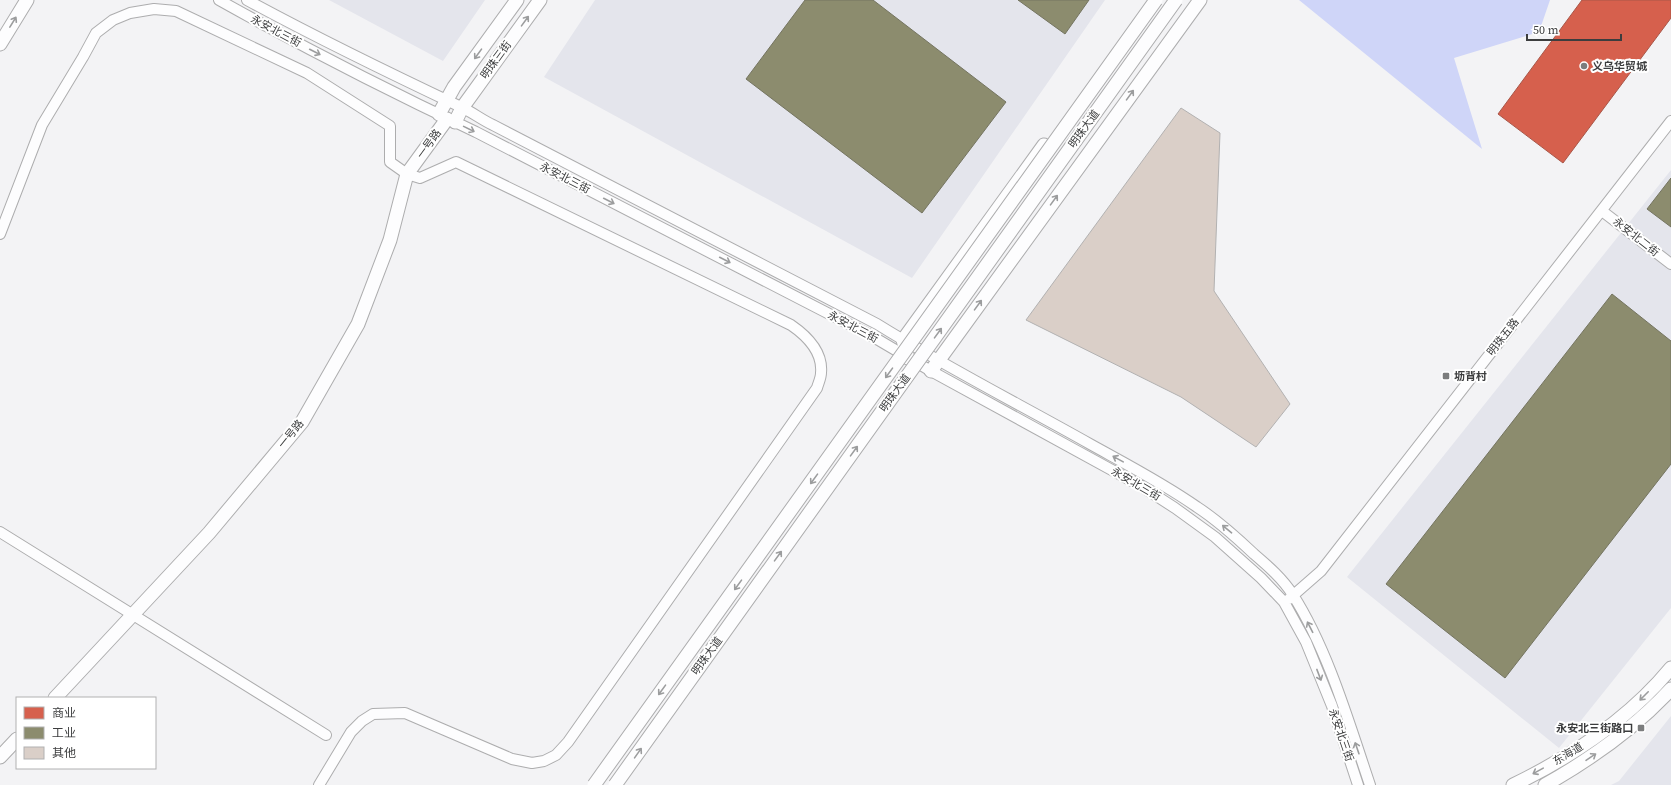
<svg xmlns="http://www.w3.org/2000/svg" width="1671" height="785" font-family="'Source Serif 4','Noto Sans SC',serif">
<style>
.built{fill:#e4e5ec}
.forest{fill:#cfd5f8}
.shops{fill:#d6604d;stroke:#a85648}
.industry{fill:#8c8c6e;stroke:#747460}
.building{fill:#dacfc8;stroke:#b2b1b1}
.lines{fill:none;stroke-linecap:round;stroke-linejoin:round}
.minor-casing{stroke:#adadae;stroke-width:12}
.tertiary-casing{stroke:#adadae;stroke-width:15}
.minor{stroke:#fdfdfe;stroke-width:10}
.tertiary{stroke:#fdfdfe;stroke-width:13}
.tertiary-bridge-casing{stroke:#adadae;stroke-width:15;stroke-linecap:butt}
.tertiary-bridge{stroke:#fdfdfe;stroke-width:13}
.oneway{stroke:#9c9d9e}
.poi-dot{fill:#7c7d7e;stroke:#fff;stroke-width:1.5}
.labels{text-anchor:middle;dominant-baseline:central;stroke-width:4;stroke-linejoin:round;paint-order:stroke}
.street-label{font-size:11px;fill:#3c3d3e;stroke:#fff}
.poi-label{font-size:11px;font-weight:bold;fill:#3c3d3e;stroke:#fff;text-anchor:start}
</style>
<rect width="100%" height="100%" fill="#f3f3f5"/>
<path class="built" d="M329 0H485L443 61Z
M595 0H1105L912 278 544 77Z
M1671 170V608L1559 748 1347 577Z
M1671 716V785H1611L1619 781Z"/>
<path class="forest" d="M1299 0H1550L1539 32 1454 58 1482 149Z"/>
<path class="shops" d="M1582 0H1671V18L1563 163 1498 114Z"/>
<path class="industry" d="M805 0H873L1006 102 922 213 746 79Z
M1018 0H1089L1065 34Z
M1671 178V227L1647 209Z
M1612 294 1671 341V464L1505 678 1386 584Z"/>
<path class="building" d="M1181 108 1220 133 1214 291 1290 404 1256 447 1181 397 1026 320Z"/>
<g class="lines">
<g class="minor-casing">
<path id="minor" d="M219 0C303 47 389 91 476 132L870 335 931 371 1141 486 1175 508 1215 537 1261 578 1284 602 1306 642 1332 706 1358 785
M247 0C317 38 389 73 461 107 472 112 482 120 493 125L877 324C946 367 1019 404 1090 444 1126 464 1163 483 1197 507 1217 520 1236 537 1254 554 1268 566 1283 579 1293 595 1328 650 1349 723 1370 785
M1602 211 1671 264
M0 234 42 125 83 57 96 33 113 20 130 13 154 9 176 11 307 73 390 126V162L407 174 420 178 456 162 791 325C807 336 823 352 821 373 821 378 818 384 817 388L568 742 556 755 544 761 532 763 512 759 405 713 373 714 362 721 351 732 319 785
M0 532 326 735
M1289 599 1321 571 1671 121"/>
</g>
<g class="tertiary-casing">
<path id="tertiary" d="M0 44 27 0
M439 114 454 87 517 0
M455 122 462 108 540 0
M908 358 903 340 1044 145
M931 371 1200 0
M55 698 209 533 302 422 358 324 390 240 407 174 447 119
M0 757 17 739
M1513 785C1571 757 1629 719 1671 668
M1545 785C1591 759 1635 728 1671 689"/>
</g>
<use href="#minor" class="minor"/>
<use href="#tertiary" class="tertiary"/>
<g class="tertiary-bridge-casing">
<path id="tertiary-bridge" d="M594 785 1156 0
M615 785 1176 0"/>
</g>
<use href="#tertiary-bridge" class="tertiary-bridge"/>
</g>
<defs><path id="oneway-shaft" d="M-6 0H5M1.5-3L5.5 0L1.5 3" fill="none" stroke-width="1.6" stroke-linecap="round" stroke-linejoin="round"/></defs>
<g class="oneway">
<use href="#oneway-shaft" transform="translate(525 21) rotate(-54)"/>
<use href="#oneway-shaft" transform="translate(13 22) rotate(-58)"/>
<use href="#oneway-shaft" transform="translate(315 52) rotate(27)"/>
<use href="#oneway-shaft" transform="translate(478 54) rotate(126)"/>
<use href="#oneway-shaft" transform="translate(1130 95) rotate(-54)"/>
<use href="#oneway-shaft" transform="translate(469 129) rotate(26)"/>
<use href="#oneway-shaft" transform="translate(1054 200) rotate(-54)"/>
<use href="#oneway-shaft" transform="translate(609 201) rotate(27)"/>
<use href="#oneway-shaft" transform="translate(725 260) rotate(27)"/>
<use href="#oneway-shaft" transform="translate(978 305) rotate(-54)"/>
<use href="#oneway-shaft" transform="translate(938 333) rotate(-54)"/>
<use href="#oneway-shaft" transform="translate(889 373) rotate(126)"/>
<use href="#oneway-shaft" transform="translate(854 451) rotate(-54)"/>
<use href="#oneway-shaft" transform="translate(1118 459) rotate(-151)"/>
<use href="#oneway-shaft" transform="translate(814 479) rotate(126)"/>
<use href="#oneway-shaft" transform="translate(1227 529) rotate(-140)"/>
<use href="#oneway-shaft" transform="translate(778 556) rotate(-54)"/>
<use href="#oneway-shaft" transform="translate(738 585) rotate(126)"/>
<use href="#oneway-shaft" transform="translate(1310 627) rotate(-117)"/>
<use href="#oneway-shaft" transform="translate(1319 675) rotate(69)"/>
<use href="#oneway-shaft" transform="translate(662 690) rotate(126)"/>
<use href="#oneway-shaft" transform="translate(1644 696) rotate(135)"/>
<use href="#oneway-shaft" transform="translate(1357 748) rotate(-109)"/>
<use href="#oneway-shaft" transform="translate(638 753) rotate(-55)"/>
<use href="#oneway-shaft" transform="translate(1591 757) rotate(-34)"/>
<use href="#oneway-shaft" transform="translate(1538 771) rotate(151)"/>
</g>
<g class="poi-dot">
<circle cx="1584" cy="66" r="4"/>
<rect x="1442" y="372" width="8" height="8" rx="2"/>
<rect x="1637" y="724" width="8" height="8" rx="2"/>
</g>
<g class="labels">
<g class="street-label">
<text transform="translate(276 31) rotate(28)">永安北三街</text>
<text transform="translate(496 60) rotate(-54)">明珠三街</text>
<text transform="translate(1084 129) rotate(-54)">明珠大道</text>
<text transform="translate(429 144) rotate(-54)">一号路</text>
<text transform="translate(565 178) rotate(27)">永安北三街</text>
<text transform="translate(1636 237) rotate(38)">永安北二街</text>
<text transform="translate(853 327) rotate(28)">永安北三街</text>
<text transform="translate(1503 337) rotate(-52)">明珠五路</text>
<text transform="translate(895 393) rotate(-54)">明珠大道</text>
<text transform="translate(291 434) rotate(-51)">一号路</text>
<text transform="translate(1136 484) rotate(30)">永安北三街</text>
<text transform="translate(707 656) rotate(-54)">明珠大道</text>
<text transform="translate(1341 735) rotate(71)">永安北三街</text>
<text transform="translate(1568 754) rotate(-31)">东海道</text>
</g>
<g class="poi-label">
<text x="1592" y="66">义乌华贸城</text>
<text x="1454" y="376">坜背村</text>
<text x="1633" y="728" text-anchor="end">永安北三街路口</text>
</g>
</g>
<rect x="16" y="697" width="140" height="72" fill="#ffffff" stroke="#b1b1b2"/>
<rect x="24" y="707" width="20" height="12" fill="#d6604d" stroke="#b1b1b2"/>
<text x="52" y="717" font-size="12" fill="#3c3d3e">商业</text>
<rect x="24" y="727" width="20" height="12" fill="#8c8c6e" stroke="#b1b1b2"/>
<text x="52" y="737" font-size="12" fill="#3c3d3e">工业</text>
<rect x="24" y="747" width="20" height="12" fill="#dacfc8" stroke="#b1b1b2"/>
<text x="52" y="757" font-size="12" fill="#3c3d3e">其他</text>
<path d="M1527 34v6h94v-6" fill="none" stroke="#3c3d3e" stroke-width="2"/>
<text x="1533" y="34" font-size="12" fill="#3c3d3e" stroke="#ffffff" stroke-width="3" paint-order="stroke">50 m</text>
</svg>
